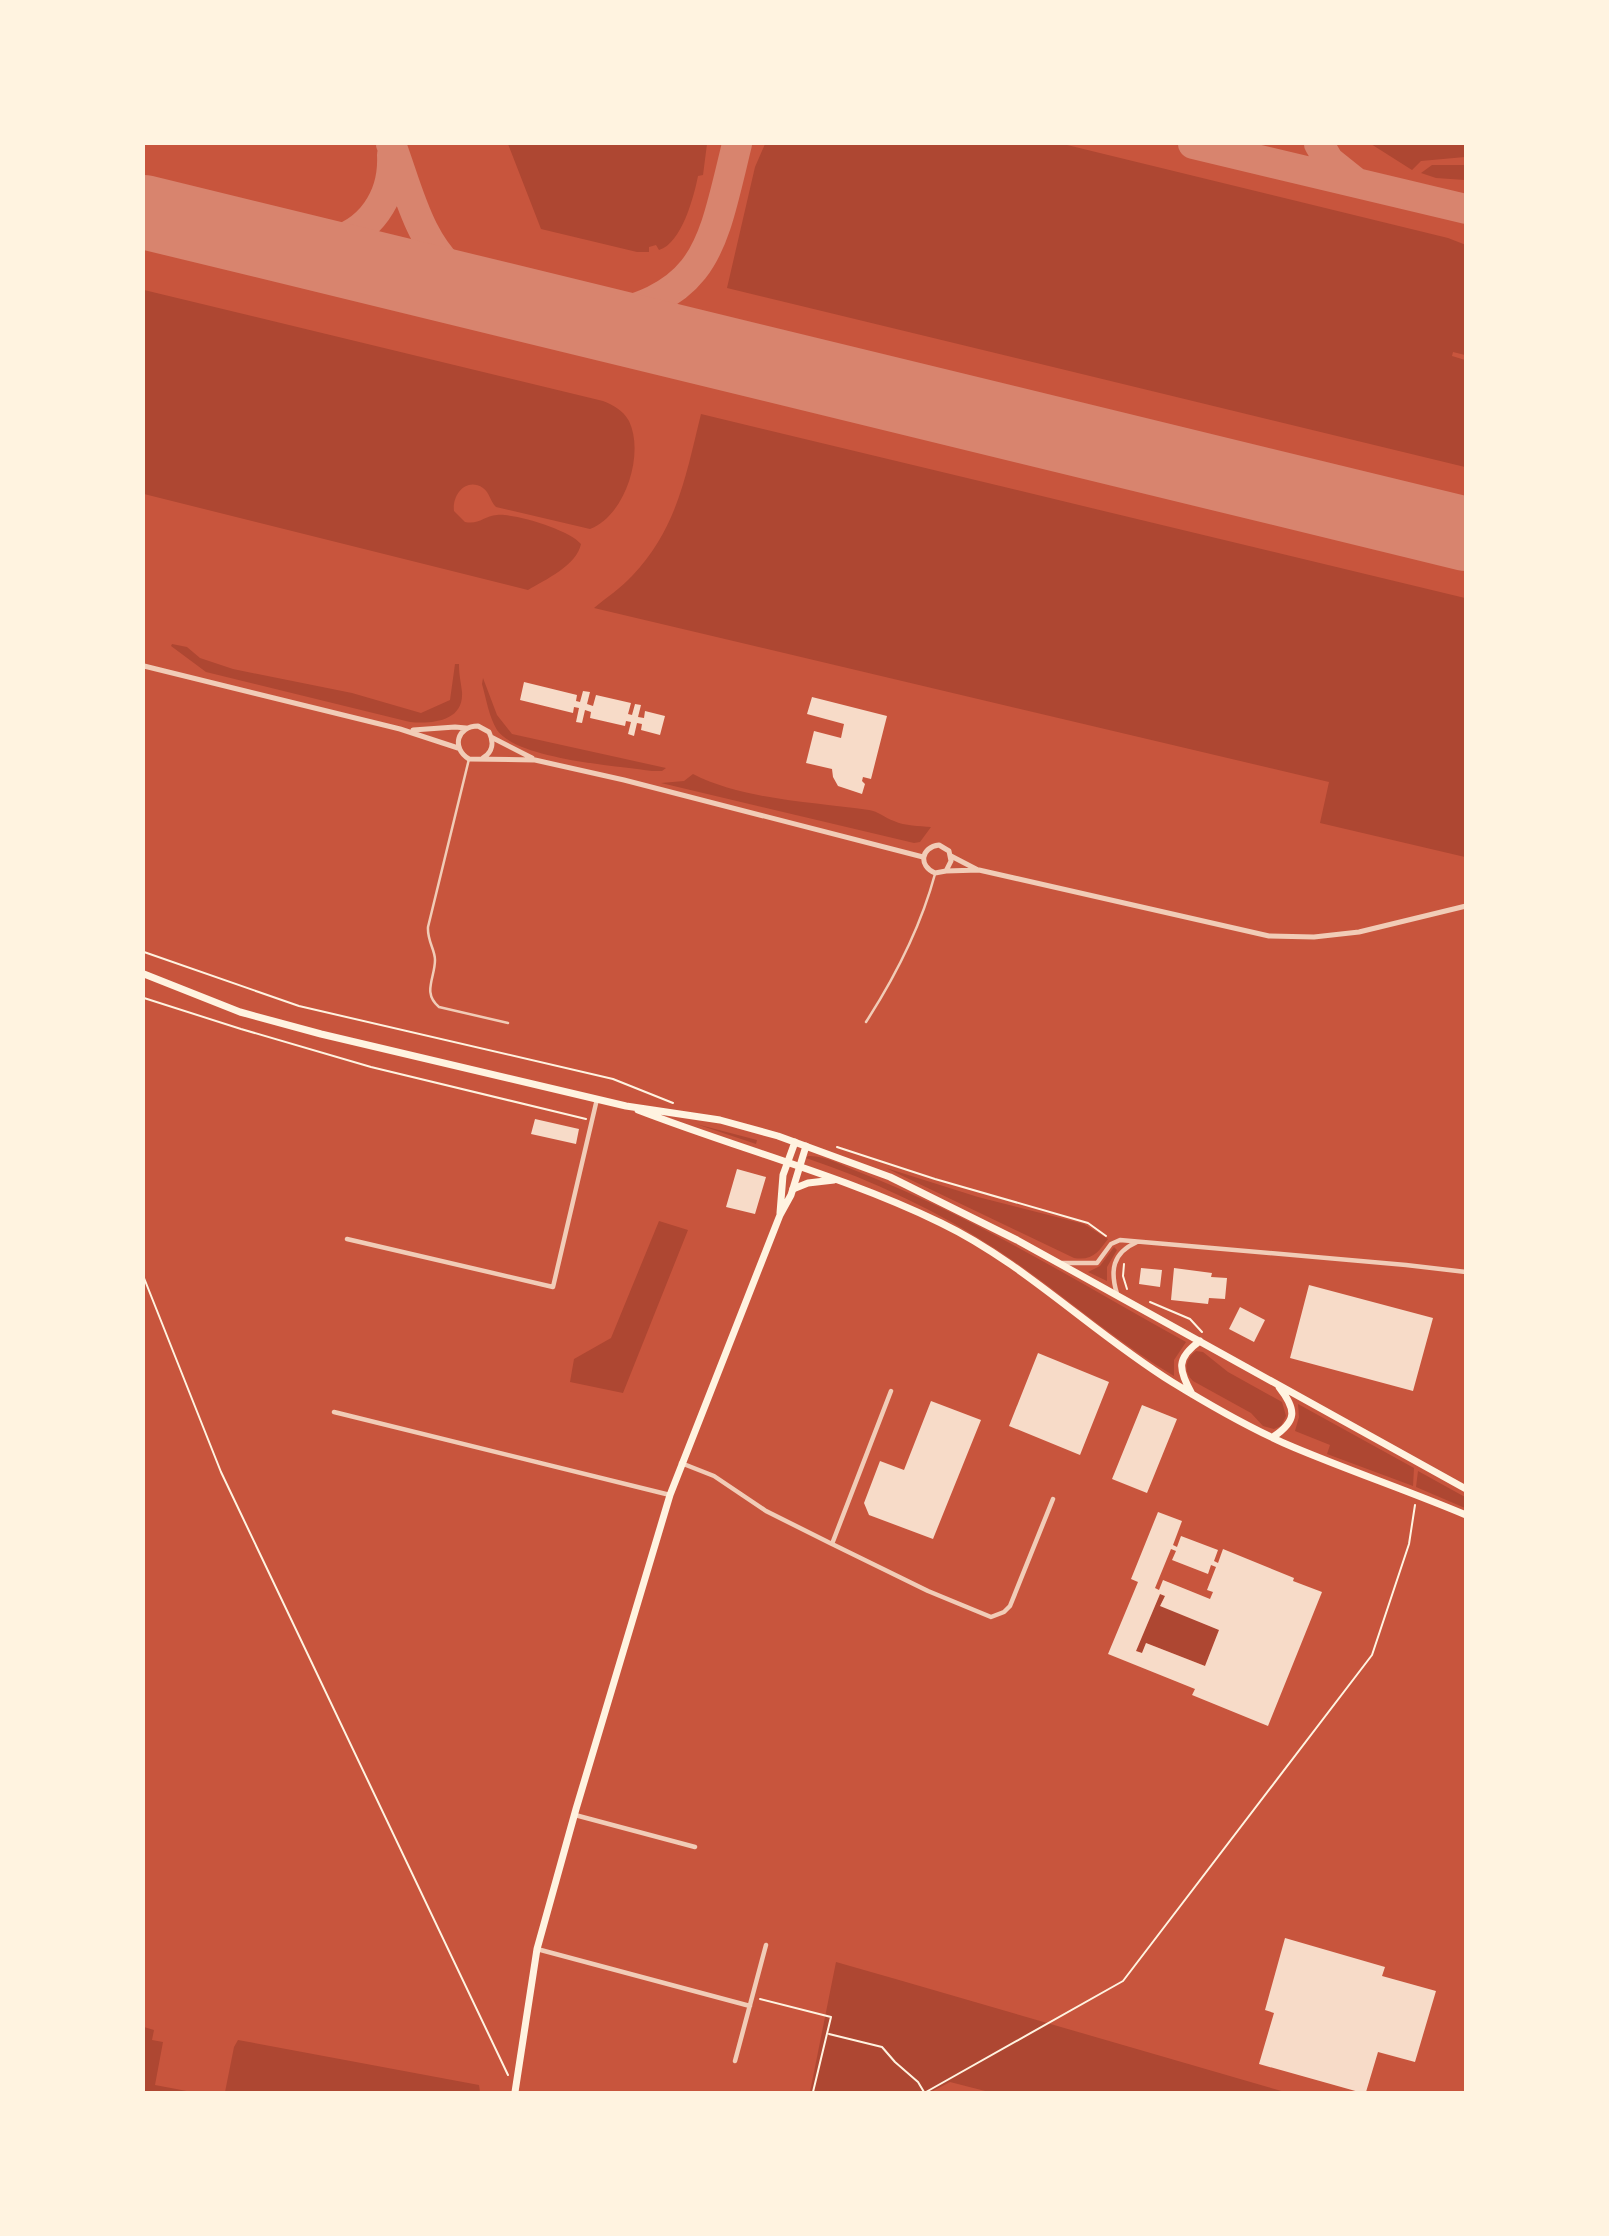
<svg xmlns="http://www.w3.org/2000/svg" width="1609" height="2236" font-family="'DM Sans',sans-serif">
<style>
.green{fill:#ae4732}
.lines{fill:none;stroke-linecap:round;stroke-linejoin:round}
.taxiway{stroke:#d8846e;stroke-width:30}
.runway{stroke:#d8846e;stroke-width:74}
.building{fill:#f7dbc8;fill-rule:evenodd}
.path{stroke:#fff3e0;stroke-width:2}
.service{stroke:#f1ccb7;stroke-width:2.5}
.minor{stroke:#f1ccb7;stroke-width:4.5}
.tertiary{stroke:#f1ccb7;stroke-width:5}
.primary{stroke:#fff3e0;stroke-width:7}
.trunk{stroke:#fff3e0;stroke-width:7}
</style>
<rect width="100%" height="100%" fill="#c8553d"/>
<path class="green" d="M508 144H707L703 175 698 176C694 196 682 243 659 250L656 245 649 247V252H637L541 229Z
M765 144H1063L1448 238 1466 245 1465 355 1453 352 1452 356 1465 360V467L727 288 755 167Z
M1371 144H1465V157L1421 161 1412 170Z
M1432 165H1465V180L1436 178 1421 173Z
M144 290 603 401C613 405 623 410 629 421 645 454 625 516 590 529L496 507C490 501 490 493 483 488 466 477 452 495 454 511L465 522C479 525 484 516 497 515 515 513 570 530 581 544 577 565 545 580 528 590L144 494Z
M701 414 1465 598V857L1320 823 1329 782 594 608C607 597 621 588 632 576 677 529 686 475 701 414Z
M172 644 187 647 200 658 233 669 352 693 421 713 450 700 455 664H459C459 676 461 682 462 692 464 722 431 724 410 722L206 672 171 646Z
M483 678 497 715 512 734 666 768 662 771H652C618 766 517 759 497 730 489 717 486 698 482 684Z
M693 774C744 800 813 802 869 810 878 811 885 818 894 821 905 826 919 826 931 827L920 842 914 843 661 783 684 781Z
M696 1124 757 1140 756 1144Z
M808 1156C824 1155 844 1166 859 1172 973 1216 1079 1283 1186 1342L1174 1360V1376C1112 1339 1058 1290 999 1251 938 1211 874 1181 806 1158Z
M886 1168 978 1197 1084 1224 1108 1239C1098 1252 1093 1261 1074 1258Z
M659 1221 688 1230 623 1393 570 1382 574 1359 611 1338Z
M1114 1247 1117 1250 1107 1267V1281L1088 1272 1100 1266Z
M1196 1351 1203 1352 1228 1372 1282 1402 1286 1416 1281 1426 1274 1429 1263 1426 1251 1413 1193 1381C1183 1372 1185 1359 1196 1351Z
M1298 1404 1414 1468 1413 1486 1327 1454 1330 1445 1295 1431 1299 1417Z
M1418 1471 1465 1497V1508L1416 1487Z
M1160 1594 1165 1596 1161 1605 1219 1630 1205 1666 1146 1643 1142 1653 1136 1651Z
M836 1962 899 1980 1285 2092H989L950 2082 931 2092H810Z
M144 2027 154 2030 152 2040 163 2042 155 2085 192 2092H144Z
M238 2040 479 2085 480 2092H225L234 2047Z"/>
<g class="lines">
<path class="taxiway" d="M391 144C408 189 419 246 461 277 473 285 487 292 499 299
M1193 144 1466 209
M1319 144 1329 161 1354 181
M289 247C301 245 314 246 327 243 370 234 394 197 392 155
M586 320C708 299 711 250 737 144
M1446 529 1466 527"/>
<path class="runway" d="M144 212 1466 534"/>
</g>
<path class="building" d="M524 682 577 695 576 701 580 702 583 691 590 692 587 704 593 706 596 695 631 703 628 714 632 715 635 704 641 705 638 717 644 718 645 711 665 716 660 735 641 730 642 724 637 723 634 736 628 734 631 722 626 721 625 726 590 718 591 712 585 710 582 723 576 722 579 708 574 707 573 713 520 700Z
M812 697 887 716 871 779 863 777 862 781 865 784 862 794 838 786 833 777 832 769 806 763 814 731 841 738 844 724 807 714Z
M535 1119 579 1129 576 1144 531 1134Z
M737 1169 766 1177 755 1214 726 1207Z
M1141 1268 1162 1270 1160 1287 1139 1284Z
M1174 1268 1212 1273 1211 1277 1227 1278 1225 1299 1209 1298 1208 1304 1171 1300Z
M1309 1285 1433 1318 1413 1391 1290 1358Z
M1240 1307 1265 1320 1254 1342 1229 1329Z
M1038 1353 1109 1382 1080 1455 1009 1426Z
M931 1401 981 1420 933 1539 869 1515 864 1503 880 1461 904 1470Z
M1142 1405 1177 1419 1147 1493 1112 1479Z
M1158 1512 1182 1521 1173 1545 1177 1547 1181 1536 1218 1550 1214 1561 1218 1563 1223 1549 1294 1578 1293 1581 1322 1592 1268 1726 1192 1695 1195 1689 1108 1654 1138 1582 1131 1579ZM1171 1549 1176 1551 1172 1560 1208 1574 1211 1565 1216 1567 1207 1590 1213 1592 1210 1599 1163 1580 1159 1590 1155 1588ZM1160 1594 1165 1596 1160 1606 1219 1630 1205 1666 1146 1643 1142 1653 1136 1651Z
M1285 1938 1385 1967 1382 1976 1436 1991 1415 2062 1378 2052 1366 2092H1359L1259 2064 1274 2013 1265 2010Z"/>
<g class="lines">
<path class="path" d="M144 952 299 1006 613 1079 673 1103
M144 998 241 1029 371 1067 586 1119
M837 1147 935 1179 1088 1223 1106 1236
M1124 1264 1123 1276 1127 1289
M144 1278 221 1472 508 2075
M1150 1302 1190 1319 1202 1332
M760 1999 831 2017 813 2092
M829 2034 882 2047 895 2062 918 2082 924 2092
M926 2092 1123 1981 1372 1655 1409 1544 1415 1505"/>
<path class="service" d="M469 759 428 927C427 941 435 949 435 960 435 978 422 993 439 1007L508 1023
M866 1022C895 977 921 926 935 874"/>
<path class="minor" d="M347 1239 553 1287 597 1099
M1062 1263H1097L1111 1244 1120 1240 1406 1265 1466 1272
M1117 1294C1110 1271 1112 1253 1137 1242
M334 1412 670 1495
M681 1463 714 1476 766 1511 832 1544 928 1591 991 1617 1004 1612 1010 1606 1053 1499
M832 1544 891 1391
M575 1815 695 1847
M537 1949 750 2006
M735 2061 766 1945"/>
<path class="tertiary" d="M144 666 400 729 458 748
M413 730 455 727 466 728
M491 737 532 758
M483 758C493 752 494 742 489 732L478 726C457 726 451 748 469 759L535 760 624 780 923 857
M951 856 976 869
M946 871 951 861 949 851 939 845C921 847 918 866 935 873L946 871 979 870 1269 936 1314 937 1359 932 1466 906"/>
<path class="primary" d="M780 1213 783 1175 795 1142
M515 2092 537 1949 576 1809 670 1495 780 1215 791 1195 806 1146"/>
<path class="trunk" d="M144 974 240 1012 321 1034 626 1106 720 1120 778 1136 890 1177 1017 1240 1466 1489
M638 1110C739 1149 844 1176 941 1223 1024 1263 1093 1333 1172 1382 1211 1406 1251 1429 1293 1447 1350 1471 1409 1491 1466 1515
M793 1189 808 1183 834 1180
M1192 1394C1178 1369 1176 1358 1200 1341
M1273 1437C1297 1421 1297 1410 1279 1387"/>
</g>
<rect width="1609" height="2236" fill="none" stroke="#fff3e0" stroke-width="290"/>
</svg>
